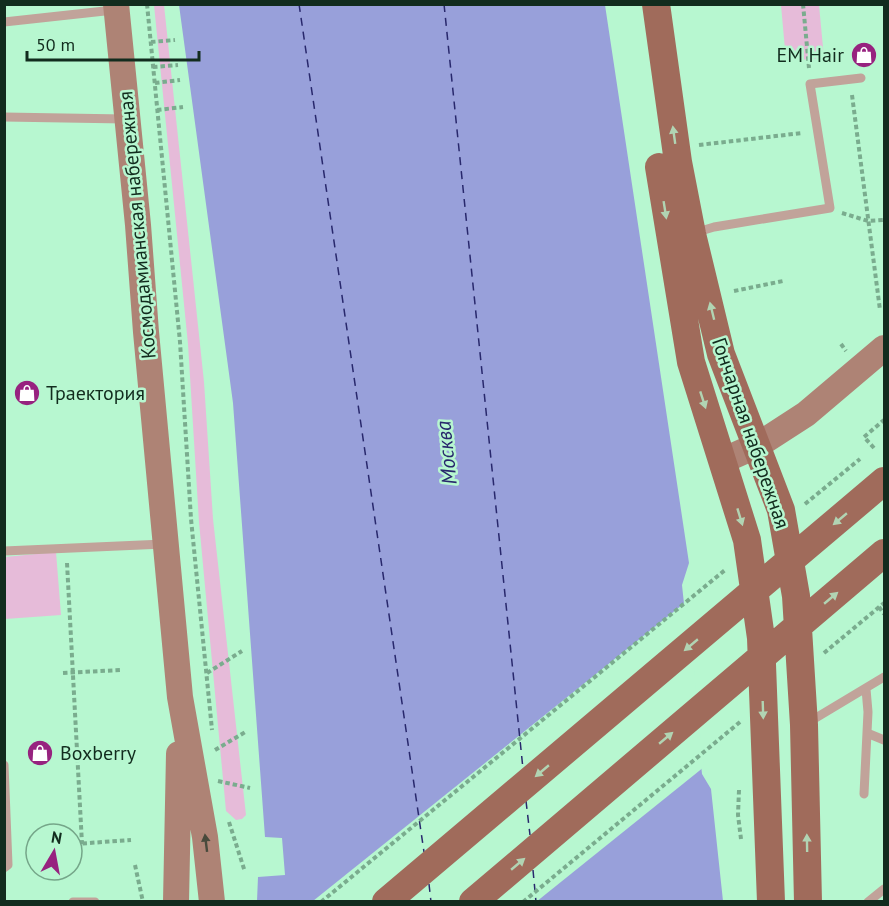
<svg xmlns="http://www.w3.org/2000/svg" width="889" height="906" font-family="'PT Sans',sans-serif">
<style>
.green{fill:#e6bbd9}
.water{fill:#98a0da}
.pier{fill:#b7f7d0}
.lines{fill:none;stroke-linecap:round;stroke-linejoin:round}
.ferry{stroke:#28286c;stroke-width:1.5;stroke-dasharray:8 6;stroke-linecap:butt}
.path{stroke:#7aac8e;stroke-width:4;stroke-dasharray:4.5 3;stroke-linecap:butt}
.lane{stroke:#c1a39a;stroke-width:9}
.secondary{stroke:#ae8375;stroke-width:26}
.primary{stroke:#a06b5b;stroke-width:28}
.oneway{fill:#b1d4b3}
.oneway2{fill:#494a3c}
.labels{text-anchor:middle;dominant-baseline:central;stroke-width:5;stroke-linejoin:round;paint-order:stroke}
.poi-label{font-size:20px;fill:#122c1e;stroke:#b7f7d0;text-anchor:start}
.street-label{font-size:20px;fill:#122c1e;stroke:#b7f7d0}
.water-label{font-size:21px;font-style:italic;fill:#28286c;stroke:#b7f7d0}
</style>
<rect width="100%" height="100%" fill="#b7f7d0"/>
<path class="green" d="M154 5H164L204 382 213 519 246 815 242 819 236 820 226 811 199 522 188 344Z
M781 5H819L824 58 786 61Z
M56 552 61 615 5 619V557Z"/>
<path class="water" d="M179 5H605L689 563 682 585 702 774 711 789 723 901H257L258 877 285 875 282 838 265 837 233 403Z"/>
<path class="pier" d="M687 601 704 767 536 902 313 901Z"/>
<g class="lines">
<path class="ferry" d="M299 4 424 852
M444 4 523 769
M526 801 530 835
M533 870 536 902
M429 884 431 902"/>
<path class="path" d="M147 4 180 342 191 519 212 730
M803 4 809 68
M151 42 175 40
M153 67 178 65
M155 83 180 80
M852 95 880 310
M157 110 183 107
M699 145 802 133
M842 213 868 221 884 220
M734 291 783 281
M841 344 846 351
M874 448 864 437 884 420
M805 504 860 459
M67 563 82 844
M879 607 884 614
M824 653 884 603
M63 673 120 670
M207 673 242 651
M215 750 247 731
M218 781 250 788
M739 790 738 815 741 839
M229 822 245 872
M75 844 131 840
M135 865 143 902
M321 902 725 570
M523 902 740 722"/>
<path class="lane" d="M4 22 114 10
M4 117 125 119
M694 233 714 227 830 208 810 84 861 78
M4 551 164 544
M809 722 884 677
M867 733 884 740
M4 765 8 865 4 868
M864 794 868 712 866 689
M73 902H95
M868 902 884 889"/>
<path class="secondary" d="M116 4 138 225 146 332 180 697 205 837 212 902
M722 461 758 445 806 414 884 348
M176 902 179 754"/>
<path class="primary" d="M656 4 678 162 692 234 721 354 781 510 796 596 804 725 808 902
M659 167 691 362 747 540 761 638 771 902
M386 902 884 481
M473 902 884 553"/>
</g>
<defs><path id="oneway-solid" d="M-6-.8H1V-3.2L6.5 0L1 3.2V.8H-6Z" transform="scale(1.5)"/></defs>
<g class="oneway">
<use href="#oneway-solid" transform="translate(674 135) rotate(-98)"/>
<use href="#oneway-solid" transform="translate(665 210) rotate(81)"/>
<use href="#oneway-solid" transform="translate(712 311) rotate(-104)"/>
<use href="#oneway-solid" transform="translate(703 400) rotate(72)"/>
<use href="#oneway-solid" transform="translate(740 517) rotate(73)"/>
<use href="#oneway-solid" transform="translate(840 519) rotate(140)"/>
<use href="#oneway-solid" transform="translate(831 598) rotate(-40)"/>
<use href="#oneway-solid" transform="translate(691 645) rotate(140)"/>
<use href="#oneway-solid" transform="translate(763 710) rotate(88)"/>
<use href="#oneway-solid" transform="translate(666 738) rotate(-40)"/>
<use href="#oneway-solid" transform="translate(542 771) rotate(140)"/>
<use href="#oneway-solid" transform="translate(807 843) rotate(-91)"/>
<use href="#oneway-solid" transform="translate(518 864) rotate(-40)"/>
</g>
<use class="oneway2" href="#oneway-solid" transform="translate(206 843) rotate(-97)"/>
<defs>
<g id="shop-disc" transform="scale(1.35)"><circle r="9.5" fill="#97227f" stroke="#b7f7d0"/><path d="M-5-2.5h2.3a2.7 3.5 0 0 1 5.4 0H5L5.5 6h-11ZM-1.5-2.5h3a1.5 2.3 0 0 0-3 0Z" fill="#fff"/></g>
</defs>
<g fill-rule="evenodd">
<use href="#shop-disc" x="864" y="55"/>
<use href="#shop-disc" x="27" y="393"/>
<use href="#shop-disc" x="40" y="753"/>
</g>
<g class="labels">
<g class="poi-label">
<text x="844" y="55" text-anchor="end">EM Hair</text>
<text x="46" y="393">Траектория</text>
<text x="60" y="753">Boxberry</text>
</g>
<g class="street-label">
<text transform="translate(137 225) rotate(-95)">Космодамианская набережная</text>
<text transform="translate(751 433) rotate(71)">Гончарная набережная</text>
</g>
<g class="water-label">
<text transform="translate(446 453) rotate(-96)">Москва</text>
</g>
</g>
<rect width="889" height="906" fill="none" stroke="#122c1e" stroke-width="12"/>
<g transform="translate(54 852) rotate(10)"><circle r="28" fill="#b7f7d0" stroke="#75a689" stroke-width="1.5"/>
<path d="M0-4.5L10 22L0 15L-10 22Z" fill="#97227f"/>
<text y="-9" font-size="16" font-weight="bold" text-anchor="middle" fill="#122c1e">N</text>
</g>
<path d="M27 51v9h172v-9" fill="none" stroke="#122c1e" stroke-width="3"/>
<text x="36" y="51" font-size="18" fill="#122c1e" stroke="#b7f7d0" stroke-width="4.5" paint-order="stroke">50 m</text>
</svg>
